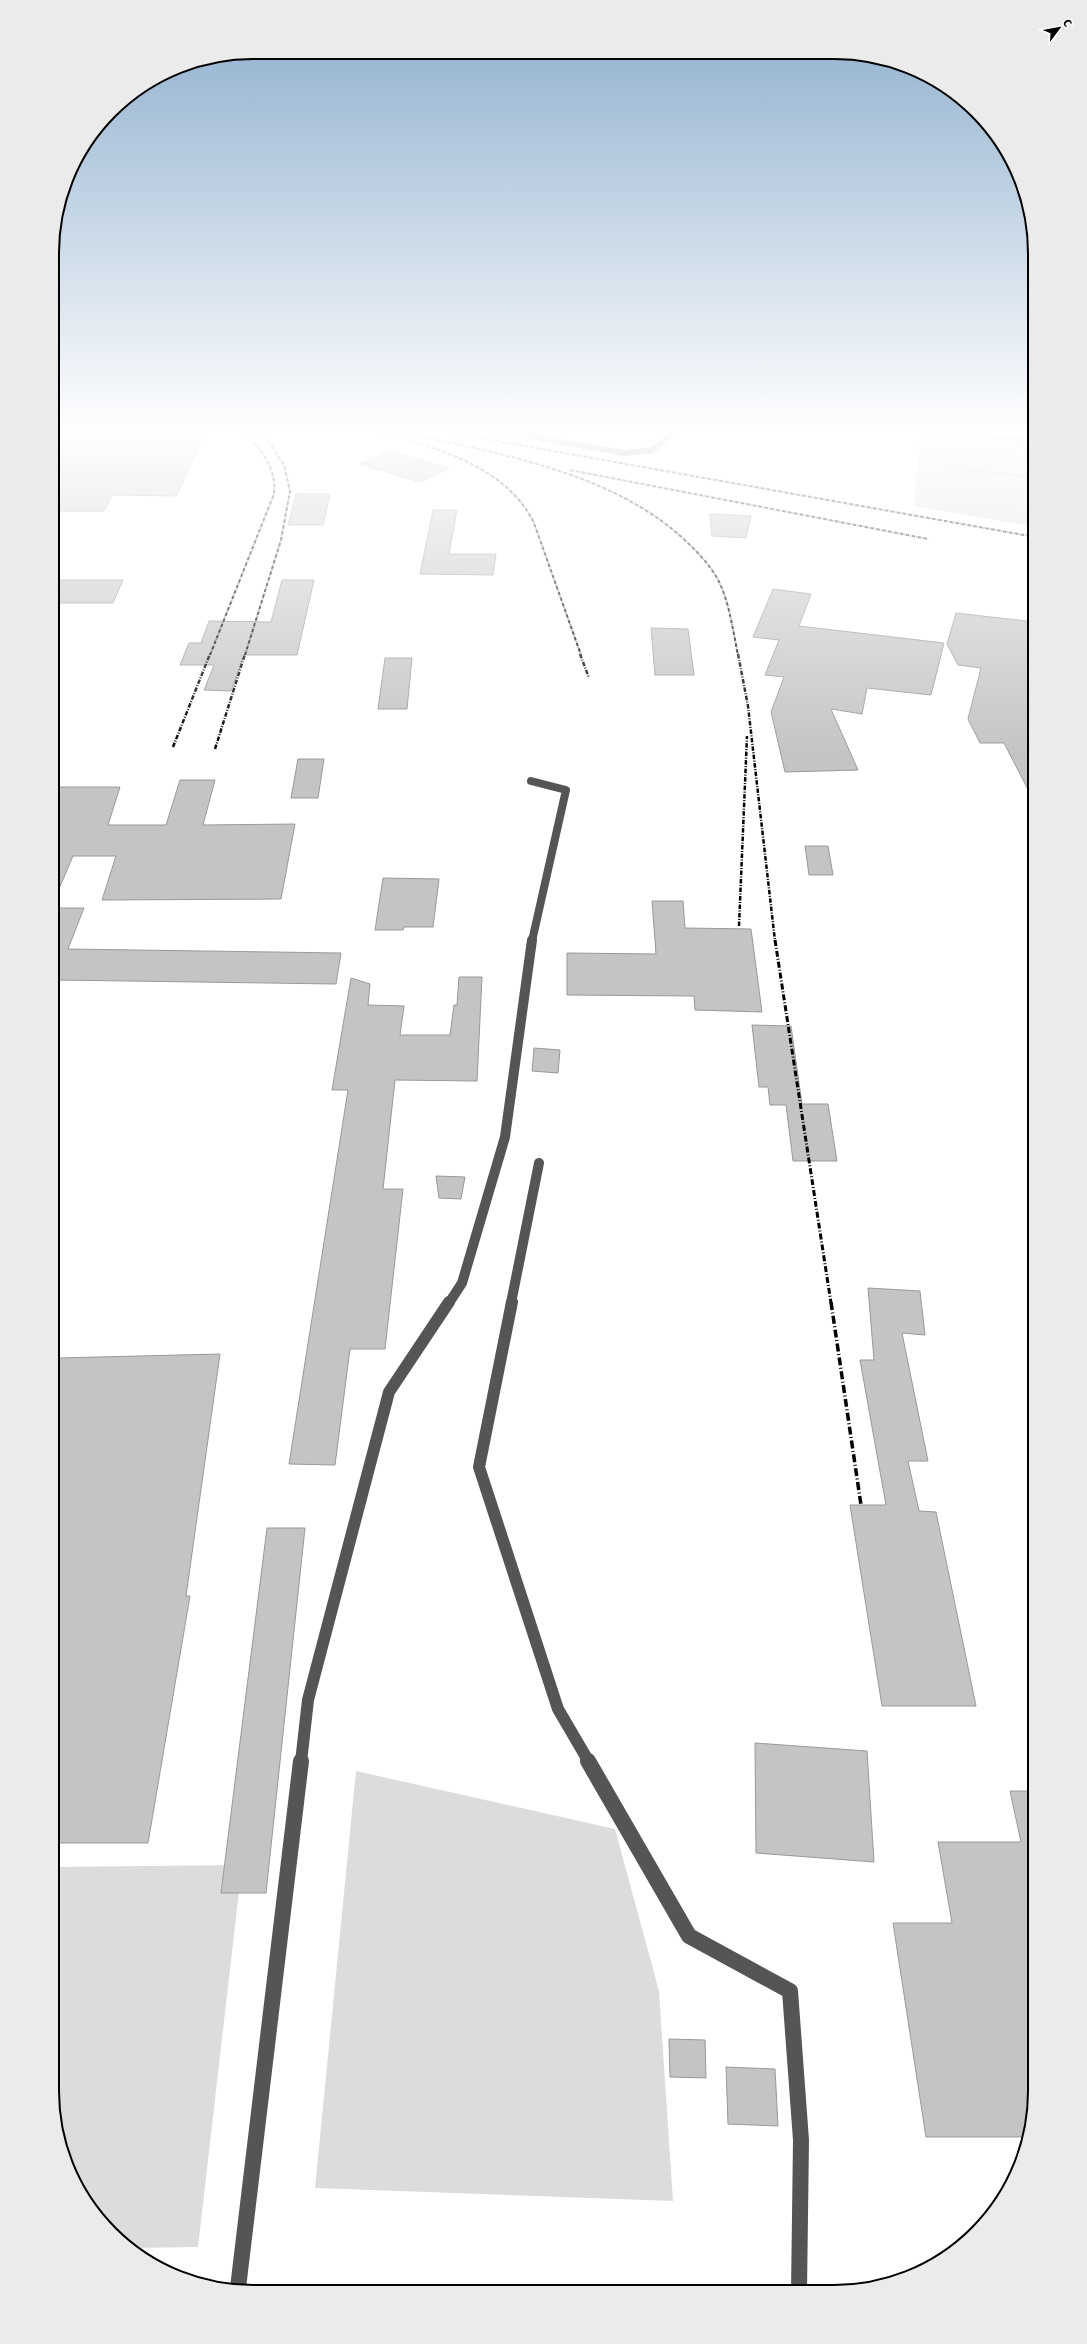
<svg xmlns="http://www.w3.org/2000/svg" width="1087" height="2344" font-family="'Fira Sans',sans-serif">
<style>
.green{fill:#dcdcdc}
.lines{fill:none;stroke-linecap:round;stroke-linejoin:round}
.stream{stroke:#a3a3a3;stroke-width:5}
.building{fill:#c4c4c4;stroke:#999}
.path{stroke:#777;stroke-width:1.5;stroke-dasharray:0.5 1;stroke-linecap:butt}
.minor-far4{stroke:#555;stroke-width:6}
.minor-far3{stroke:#555;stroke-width:8}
.minor-far2{stroke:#555;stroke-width:10}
.minor-far1{stroke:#555;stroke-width:12}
.minor{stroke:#555;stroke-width:16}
.rail-far3{stroke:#000;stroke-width:2;stroke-dasharray:3.5 1 0.5 1;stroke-linecap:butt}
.rail-far2{stroke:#000;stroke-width:2.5;stroke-dasharray:4.5 1.5 1 1.5;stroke-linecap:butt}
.rail-far1{stroke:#000;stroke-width:3;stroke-dasharray:6 2 1 2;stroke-linecap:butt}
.rail{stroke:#000;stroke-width:3.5;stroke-dasharray:8 2.5 1 2.5;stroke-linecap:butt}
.rim{fill:none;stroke:#000;stroke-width:2}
</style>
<rect width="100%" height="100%" fill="#fff"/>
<path class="green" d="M921 429H1035V527L914 506Z
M356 1771 615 1829 659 1991 673 2201 315 2188Z
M242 1865 198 2247 130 2248 120 2242 79 2192 59 2143 52 2091V1867Z"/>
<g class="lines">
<path class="stream" d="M916 429 1035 441"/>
</g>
<path class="building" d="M72 429H145L141 436 204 437 176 496 112 495 104 511H52V432H71Z
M389 451 449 468 420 482 360 464Z
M296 494H330L323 525H288Z
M433 510H457L449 554H496L493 575 420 574Z
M710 514 751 516 746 538 712 536Z
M52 580H123L113 603H52Z
M282 580H314L297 655H244L231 691 204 690 214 665H180L189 643H201L209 621 271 622Z
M773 589 811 594 799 626 944 643 931 695 867 688 862 714 831 709 858 770 785 772 771 712 784 677 765 675 779 640 753 637Z
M956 613 1035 622V803L1004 743H980L968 719 981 668 958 665 947 644Z
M651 628 688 629 694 675H655Z
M385 658H412L407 709H378Z
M298 759H324L318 798H291Z
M180 780H215L203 825 295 824 281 899 102 900 116 856H73L52 905V787H120L108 825H166Z
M805 846H828L833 875H809Z
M383 878 439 879 433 927H404L403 930H375Z
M652 901H683L685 928 751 929 762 1012 695 1010 694 996 567 995V953L656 954Z
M52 908H84L68 949 341 953 336 984 56 980 52 985Z
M459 977H482L477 1081 395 1080 383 1189H403L385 1349H350L335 1465 289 1464 348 1090H332L351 978 370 984 368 1005 404 1006 400 1035H450L454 1005H457Z
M752 1025 791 1026 802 1104H828L837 1161H793L786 1105H770L768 1087H759Z
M534 1048 560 1050 558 1073 532 1071Z
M436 1176 465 1177 461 1199 439 1198Z
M868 1288 920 1291 925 1335 902 1333 928 1461H908L919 1511 936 1512 976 1706H882L850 1505H886L860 1360H874Z
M220 1354 186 1596H190L148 1843H52V1383L58 1358Z
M267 1528H305L266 1893H221Z
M755 1743 867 1751 874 1862 756 1853Z
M1010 1791H1035V2105L1027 2137H926L893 1923H952L938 1842H1021Z
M669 2039 705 2040 706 2078 670 2077Z
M726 2067 775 2069 778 2126 728 2124Z"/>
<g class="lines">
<path class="path" d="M995 429 1035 433
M950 468 1035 477"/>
<path class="minor-far4" d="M491 429 624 453 652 450 677 429"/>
<path class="minor-far3" d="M531 781 566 790 532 941"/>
<path class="minor-far2" d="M449 1303 462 1283 505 1137 532 940
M511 1303 539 1163"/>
<path class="minor-far1" d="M512 1302 479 1467 558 1709 589 1762
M301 1762 308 1700 389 1392 449 1302"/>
<path class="minor" d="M588 1761 689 1936 790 1991 801 2140 799 2292
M238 2288 301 1761"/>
<path class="rail-far3" d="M368 429C427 445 505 463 534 523L581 655
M389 429C490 453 614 469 691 546 701 556 714 570 720 584 730 606 733 631 738 655
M430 429 1035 537
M570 470 928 539
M210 655 274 494C277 467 259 446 240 429
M245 655 281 540 290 491 284 465 271 445 254 429"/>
<path class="rail-far2" d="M580 654 589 678
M738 654 748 706 775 941
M173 747 210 654
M215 749 245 654
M739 926 747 736"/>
<path class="rail-far1" d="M775 940 831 1303"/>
<path class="rail" d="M831 1302 861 1505"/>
</g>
<linearGradient id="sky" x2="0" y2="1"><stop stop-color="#8cadcc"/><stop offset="0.57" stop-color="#fff"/><stop offset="1" stop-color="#fff" stop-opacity="0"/></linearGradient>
<rect width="1087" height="757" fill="url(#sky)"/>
<path d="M0 0H1087V2344H0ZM253 59H834A194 194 0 0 1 1028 253V2091A194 194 0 0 1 834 2285H253A194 194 0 0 1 59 2091V253A194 194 0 0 1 253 59Z" fill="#ebebeb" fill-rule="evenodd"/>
<path class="rim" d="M253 59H834A194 194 0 0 1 1028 253V2091A194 194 0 0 1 834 2285H253A194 194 0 0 1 59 2091V253A194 194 0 0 1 253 59Z"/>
<g transform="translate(1059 28) rotate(58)" stroke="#ffffff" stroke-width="3" paint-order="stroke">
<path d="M0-3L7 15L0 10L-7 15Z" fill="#000000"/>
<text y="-6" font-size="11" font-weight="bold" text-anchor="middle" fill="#000000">С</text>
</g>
</svg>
